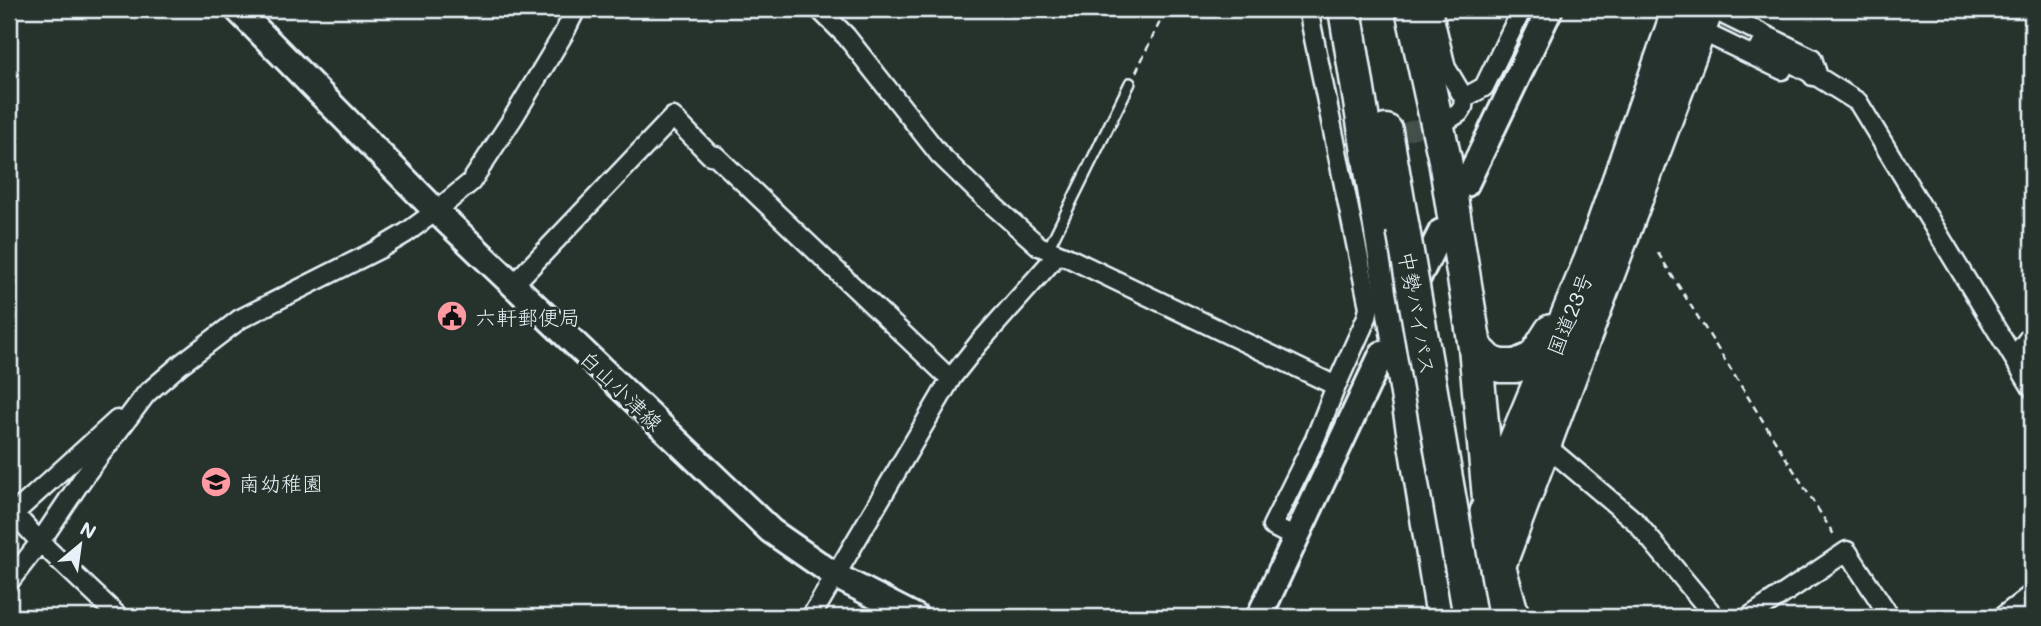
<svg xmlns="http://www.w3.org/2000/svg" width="2041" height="626" font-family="Mali,'Klee One',sans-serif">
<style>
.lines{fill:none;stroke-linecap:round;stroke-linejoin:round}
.street-tunnel{stroke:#43504b;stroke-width:18;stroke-dasharray:18 9;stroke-linecap:butt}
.lane-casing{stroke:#e8f1f8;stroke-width:14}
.street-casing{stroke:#e8f1f8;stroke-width:23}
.secondary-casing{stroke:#e8f1f8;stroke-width:30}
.highway-casing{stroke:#e8f1f8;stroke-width:37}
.path{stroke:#e8f1f8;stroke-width:2.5;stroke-dasharray:7 5;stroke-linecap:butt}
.lane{stroke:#26332d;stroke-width:9}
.street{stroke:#26332d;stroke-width:18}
.secondary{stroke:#26332d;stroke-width:24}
.highway{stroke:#26332d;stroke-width:32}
.highway-bridge-casing{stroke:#e8f1f8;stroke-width:37;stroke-linecap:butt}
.highway-bridge{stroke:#26332d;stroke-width:32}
.labels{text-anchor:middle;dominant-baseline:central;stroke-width:6;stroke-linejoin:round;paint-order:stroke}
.street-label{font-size:21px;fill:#e8f1f8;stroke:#26332d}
.poi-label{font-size:21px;fill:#e8f1f8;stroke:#26332d;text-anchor:start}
</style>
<rect width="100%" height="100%" fill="#26332d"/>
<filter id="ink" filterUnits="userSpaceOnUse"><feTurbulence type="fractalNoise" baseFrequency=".0143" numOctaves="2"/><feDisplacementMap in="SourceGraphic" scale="14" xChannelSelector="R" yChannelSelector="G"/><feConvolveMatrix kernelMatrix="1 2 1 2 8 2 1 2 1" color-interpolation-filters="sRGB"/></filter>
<g filter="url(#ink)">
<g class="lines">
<path class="street-tunnel" d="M1696 15 1761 46
M1379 139 1443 121"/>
<g class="lane-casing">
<path id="lane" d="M1048 249 1130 83"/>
</g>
<g class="street-casing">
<path id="street" d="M819 9 846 36 939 154 978 192 1039 246 1069 258 1336 386 1315 439 1272 526 1297 539
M1308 9 1369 307 1367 317 1336 386
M1432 9 1446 68 1464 98 1463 107 1459 113 1448 120
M1712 9 1812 58 1818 77 1813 76
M1699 30 1782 70
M1761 46 1818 77 1858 102 2032 388
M1464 98 1484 87 1522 9
M513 285 673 117 710 155 716 156 943 372 952 377
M2014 357 2032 334
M1544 444 1636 522 1715 617
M9 508 40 542 119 617
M9 518 117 420
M9 582 40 542 85 475 146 394 181 364 240 319 379 249 406 233 436 211 471 182 513 118 564 33 576 9
M811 617 952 377 979 343 1058 254
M1749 617 1847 551 1890 617
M2002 617 2032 594"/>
</g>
<g class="secondary-casing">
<path id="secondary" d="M237 9 436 211 771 531 836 576 916 617
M1466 184 1550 9
M1410 294 1441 232
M1259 617 1382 354"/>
</g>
<g class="highway-casing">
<path id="highway" d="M1345 9 1443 617
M1412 9 1445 160 1475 347 1489 498
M1386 131 1403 229
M1475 347 1490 362 1500 366H1516L1534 358 1551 331
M1498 563 1513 617
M1463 591 1489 504 1591 259 1679 9
M1482 617 1499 566 1707 9"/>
</g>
<path class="path" d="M1136 72 1166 9
M1658 253 1836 538"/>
<use href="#lane" class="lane"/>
<use href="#street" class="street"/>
<use href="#secondary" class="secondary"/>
<use href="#highway" class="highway"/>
<g class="highway-bridge-casing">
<path id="highway-bridge" d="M1403 229 1470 617"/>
</g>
<use href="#highway-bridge" class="highway-bridge"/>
</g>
</g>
<defs>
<g id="civic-disc" transform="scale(1.575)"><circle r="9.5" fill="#ff9aa2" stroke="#26332d"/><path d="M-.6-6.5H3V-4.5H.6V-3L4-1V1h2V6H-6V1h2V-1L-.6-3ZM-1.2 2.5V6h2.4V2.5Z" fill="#111"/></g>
<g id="school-disc" transform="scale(1.575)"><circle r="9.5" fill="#ff9aa2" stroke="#26332d"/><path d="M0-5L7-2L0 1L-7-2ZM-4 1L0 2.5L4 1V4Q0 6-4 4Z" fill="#111"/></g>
</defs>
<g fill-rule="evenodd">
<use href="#civic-disc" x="452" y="316"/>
<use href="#school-disc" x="216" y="482"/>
</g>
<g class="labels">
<g class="street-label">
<text transform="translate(1418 313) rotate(80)">中勢バイパス</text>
<text transform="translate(1569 314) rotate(-68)">国道23号</text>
<text transform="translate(622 390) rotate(44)">白山小津線</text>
</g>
<g class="poi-label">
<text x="475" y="316">六軒郵便局</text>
<text x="239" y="482">南幼稚園</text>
</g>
</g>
<rect width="2041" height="626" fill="none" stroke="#26332d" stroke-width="35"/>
<rect x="18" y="18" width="2006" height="591" fill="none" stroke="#e8f1f8" stroke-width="2.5" filter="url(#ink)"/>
<g transform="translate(80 545) rotate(29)" stroke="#26332d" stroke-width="5" paint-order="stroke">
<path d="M0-5L12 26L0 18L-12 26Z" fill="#e8f1f8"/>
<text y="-10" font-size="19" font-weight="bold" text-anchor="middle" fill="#e8f1f8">N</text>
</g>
</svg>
